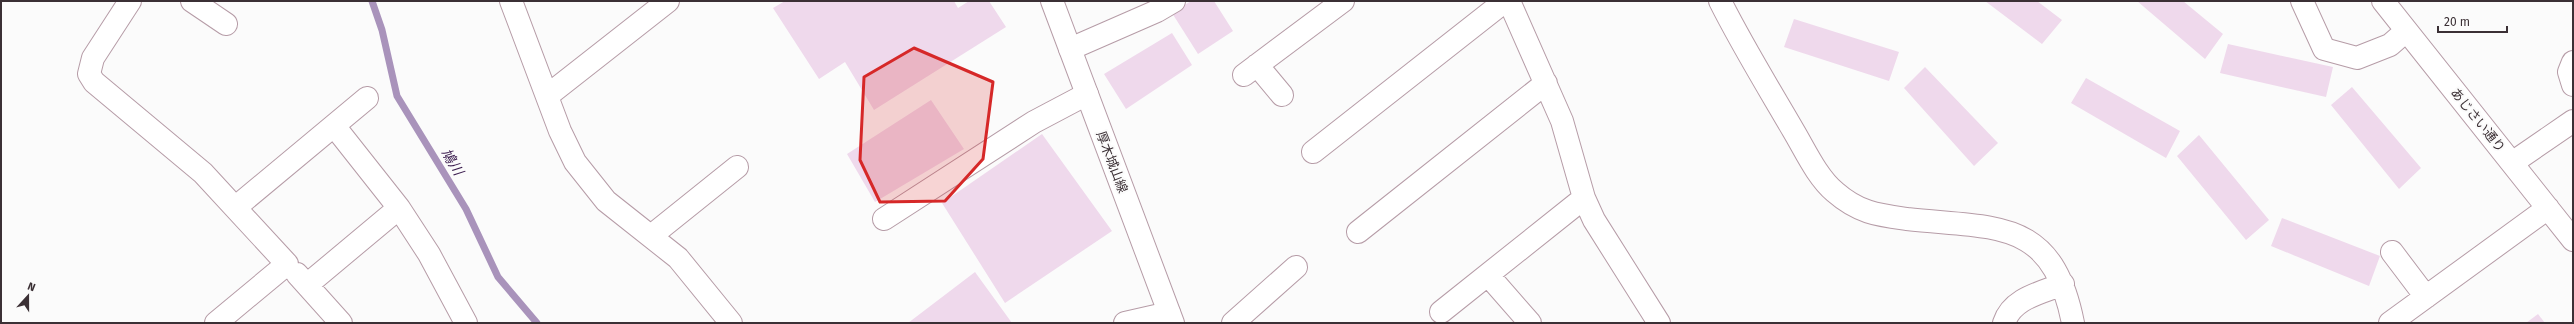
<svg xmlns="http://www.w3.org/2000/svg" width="2574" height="324" font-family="'Fira Sans','Noto Sans JP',sans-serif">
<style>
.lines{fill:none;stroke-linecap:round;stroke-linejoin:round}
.stream{stroke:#a993bb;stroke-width:7}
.building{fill:#efd9ec}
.minor-casing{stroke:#b69ca7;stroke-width:24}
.major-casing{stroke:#b69ca7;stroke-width:24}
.minor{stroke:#fff;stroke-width:22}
.major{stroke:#fff;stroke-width:22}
.marked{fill:#d62828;fill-opacity:0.2;stroke:#d62828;stroke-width:3;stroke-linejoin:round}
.labels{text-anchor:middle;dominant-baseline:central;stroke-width:4;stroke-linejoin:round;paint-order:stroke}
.street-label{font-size:13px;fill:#3b3035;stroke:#fbfbfb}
.water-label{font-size:14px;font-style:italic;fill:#37184b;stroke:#fbfbfb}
</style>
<rect width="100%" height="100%" fill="#fbfbfb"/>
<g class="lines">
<path class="stream" d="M372 1 382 30 397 96 466 209 498 277 537 323"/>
</g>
<path class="building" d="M785 1H954L958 8 969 1H989L1006 27 874 110 845 62 819 79 773 8Z
M1191 1H1214L1233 31 1198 54 1172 13Z
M1985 1H2037L2062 20 2042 44Z
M2137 1H2183L2223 34 2205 59Z
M1794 19 1899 52 1889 81 1784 47Z
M1172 33 1192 65 1126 109 1104 74Z
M2228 44 2333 67 2326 97 2220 73Z
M1925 67 1998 143 1974 166 1904 88Z
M2086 78 2180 131 2166 158 2071 103Z
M2352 87 2421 168 2399 189 2331 105Z
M931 100 964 149 875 202 847 154Z
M1042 134 1112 231 1005 303 942 203Z
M2199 135 2269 220 2246 240 2177 156Z
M2282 218 2380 256 2369 286 2271 246Z
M975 272 1012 323H908Z
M2538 314 2545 323H2526Z"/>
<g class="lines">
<g class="minor-casing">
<path id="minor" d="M130 1 93 58 89 74 94 82 203 173 287 264 216 323
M192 1 226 24
M511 1 560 131 575 162 606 201 678 258 731 323
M1509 1 1562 121 1584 198 1594 220 1659 323
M1720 1C1742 45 1768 87 1793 130 1805 150 1817 177 1835 192 1859 213 1878 215 1907 219 1997 229 2052 217 2073 323
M2302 1 2324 49 2357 58 2390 45 2406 31
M2383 1 2573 240
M1070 49 1157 11 1174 1
M2573 62 2569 72 2573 85
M1257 65 1282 95
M1244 75 1343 1
M547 96 668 1
M335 127 399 208 429 254 466 323
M1313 152 1505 1
M2512 163 2573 121
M236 207 367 98
M884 219 1034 122 1087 94
M1358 232 1546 83
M651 236 737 167
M2392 252 2426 297
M297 274 341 323
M1488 275 1530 323
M308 284 399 208
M1441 312 1584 198
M1125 323 1169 313
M1233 323 1296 267
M2004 323C2012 298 2041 293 2063 284
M2390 323 2548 208"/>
</g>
<g class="major-casing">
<path id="major" d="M1052 1 1173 323"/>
</g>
<use href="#minor" class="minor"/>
<use href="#major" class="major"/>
</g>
<path class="marked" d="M914 48 993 82 983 159 945 201 880 202 860 160 864 77Z"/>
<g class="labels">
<g class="street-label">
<text transform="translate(2478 120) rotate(51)">あじさい通り</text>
<text transform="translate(1112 162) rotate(69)">厚木城山線</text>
</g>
<g class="water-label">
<text transform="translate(452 162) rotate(58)">鳩川</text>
</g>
</g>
<rect width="2574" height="324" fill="none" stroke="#3b3035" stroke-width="4"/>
<g transform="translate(28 296) rotate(21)" stroke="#fbfbfb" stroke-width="3" paint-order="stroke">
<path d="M0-3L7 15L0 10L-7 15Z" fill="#3b3035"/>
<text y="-6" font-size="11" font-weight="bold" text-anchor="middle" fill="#3b3035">N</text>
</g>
<path d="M2438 26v6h69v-6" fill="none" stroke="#3b3035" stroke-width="2"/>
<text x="2444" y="26" font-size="12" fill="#3b3035" stroke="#fbfbfb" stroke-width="3" paint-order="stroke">20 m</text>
</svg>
